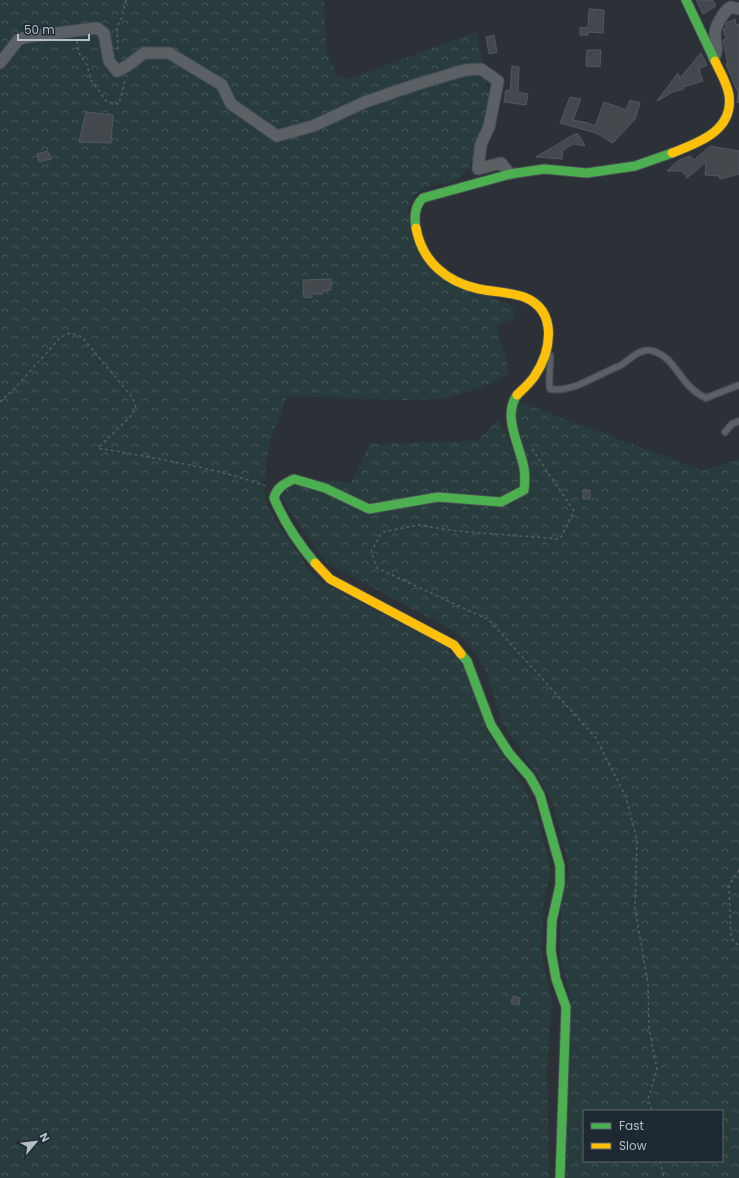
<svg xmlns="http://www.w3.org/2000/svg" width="739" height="1178" font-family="Poppins,sans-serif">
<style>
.forest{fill:url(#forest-crowns);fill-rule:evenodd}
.building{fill:#43484d;stroke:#53585f}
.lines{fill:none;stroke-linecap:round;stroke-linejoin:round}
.lane-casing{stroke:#484d52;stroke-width:8}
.street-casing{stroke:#484d52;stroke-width:13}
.fast-casing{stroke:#484d52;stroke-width:11}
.slow-casing{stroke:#484d52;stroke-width:11}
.path{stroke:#595e62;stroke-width:1.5;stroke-dasharray:3 3;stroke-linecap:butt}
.lane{stroke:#5b6065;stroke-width:5.5}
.street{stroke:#5b6065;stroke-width:11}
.fast{stroke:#4caf50;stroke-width:9}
.slow{stroke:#ffc107;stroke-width:9}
</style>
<defs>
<pattern id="forest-crowns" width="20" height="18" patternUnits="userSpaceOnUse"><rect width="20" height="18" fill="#293c3d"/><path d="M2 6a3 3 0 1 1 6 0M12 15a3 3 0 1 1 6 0" fill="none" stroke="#465658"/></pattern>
</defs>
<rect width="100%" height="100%" fill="#2b3137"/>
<path class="forest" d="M0 0H324L326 51 337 76 349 79 476 32 490 97 484 127 471 164 463 175 452 182 425 187 413 196 408 209 413 243 449 284 517 307 513 319 496 326 509 370 505 376 480 388 442 399 403 400 287 396 269 445 263 490 268 507 277 523 313 575 324 583 445 647 455 655 470 679 486 729 522 784 535 809 551 870 543 907 542 959 552 1000 547 1068 549 1178H0Z
M514 400 702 470 739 459V1178H566L570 998 560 957 561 909 569 870 561 833 552 802 537 775 502 722 486 671 469 644 455 632 326 562 291 513 278 490 294 479 351 483 370 444 477 441 499 419 525 476ZM584 1111H722V1161H584Z"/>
<path class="building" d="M696 0H713L716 6 703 14Z
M589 9 604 10 603 33 588 32V35H580V28L588 27Z
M735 19 736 25 739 24V102L737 103 738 93 726 64H728L723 40 726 39 723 29 726 28V23Z
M494 35 497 52 489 54 486 37Z
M587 50H601L600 67 586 66Z
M701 53 707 65 699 69 703 81 683 87 684 89 673 92 657 101 678 73 680 78Z
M512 66 519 67 518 92 528 94 526 105 504 102 506 90 510 91Z
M570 97 581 99 573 120 588 123 595 126 604 102 626 110 630 100 640 103 635 119 613 143 596 133 560 123Z
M86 112 113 115 111 143 79 142Z
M575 134H578L585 146 573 144 563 150 562 159 536 157Z
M710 146 739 151V174L720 179 719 176 705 175 706 162 687 178 682 171H667L679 160 690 156 694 160Z
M48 151 51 159 39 162 37 154Z
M331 279V290L322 291 323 294H312V297L304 298 303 280Z
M590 490V499H583V491Z
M513 996 520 998 519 1005 511 1003Z"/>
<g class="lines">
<g class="lane-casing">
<path id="lane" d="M550 355C551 367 548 377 550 389 570 392 586 381 604 373 609 370 615 368 621 365 630 360 640 347 653 351 677 358 680 387 706 398L739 385
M725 432 732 424 739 421"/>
</g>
<g class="street-casing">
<path id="street" d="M714 58C719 49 715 43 715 34 715 26 724 11 731 7L739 9
M0 63 18 40 26 37 97 28 104 33 109 61 117 71 127 66 144 53H169L222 85 231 104 277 136 313 126 365 102 421 83 465 70 481 69 498 81 489 127 481 144 478 169 501 163 510 174"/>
</g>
<g class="fast-casing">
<path id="fast" d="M686 0 715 61
M416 228C414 217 414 206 423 198L510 174 544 169 587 173 635 166 672 153
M315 563C298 543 284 522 274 498 276 488 285 483 294 479L325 488 369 509 438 497 501 502 524 490C525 483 525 475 524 468 520 446 502 416 517 395
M461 654 467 661 491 725 509 753 530 777 540 795 560 866V885L552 921 551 951 556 979 566 1007 560 1178"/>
</g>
<g class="slow-casing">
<path id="slow" d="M672 153C698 143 734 131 729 95 727 83 720 72 715 61
M416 228C422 261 446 282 479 289 494 292 510 292 524 297 559 311 551 352 534 377 529 384 523 389 517 395
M315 563 330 579 454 645 461 654"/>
</g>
<path class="path" d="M77 41 79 53 87 65 91 80 107 102 119 104 125 80
M118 49 117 26 121 20 126 0
M0 402 14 389 61 337 70 333 82 337 132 397 136 408 132 415 98 448C154 458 212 467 266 486
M532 449 574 511 560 539 455 531 419 525 382 532 371 552 377 568 489 620 596 738 626 797 637 839 635 908 648 984 649 1029 657 1069 648 1099 652 1111
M739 870 729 885 731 938 739 946
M660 1161 664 1178"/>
<use href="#lane" class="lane"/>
<use href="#street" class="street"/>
<use href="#fast" class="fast"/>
<use href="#slow" class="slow"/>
</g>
<rect x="583" y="1110" width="140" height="52" fill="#1e2832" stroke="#5a646e"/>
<rect x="591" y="1123" width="20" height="6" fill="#4caf50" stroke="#5a646e"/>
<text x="619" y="1130" font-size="12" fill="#b5bec8">Fast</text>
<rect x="591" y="1143" width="20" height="6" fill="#ffc107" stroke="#5a646e"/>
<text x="619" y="1150" font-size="12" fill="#b5bec8">Slow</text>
<g transform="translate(36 1142) rotate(62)" stroke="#1e2832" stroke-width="3" paint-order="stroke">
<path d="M0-3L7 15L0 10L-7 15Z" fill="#b5bec8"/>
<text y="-6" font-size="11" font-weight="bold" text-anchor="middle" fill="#b5bec8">N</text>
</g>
<path d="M18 34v6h71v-6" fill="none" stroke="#b5bec8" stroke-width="2"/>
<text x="24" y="34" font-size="12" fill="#b5bec8" stroke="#1e2832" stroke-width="3" paint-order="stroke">50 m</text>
</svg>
